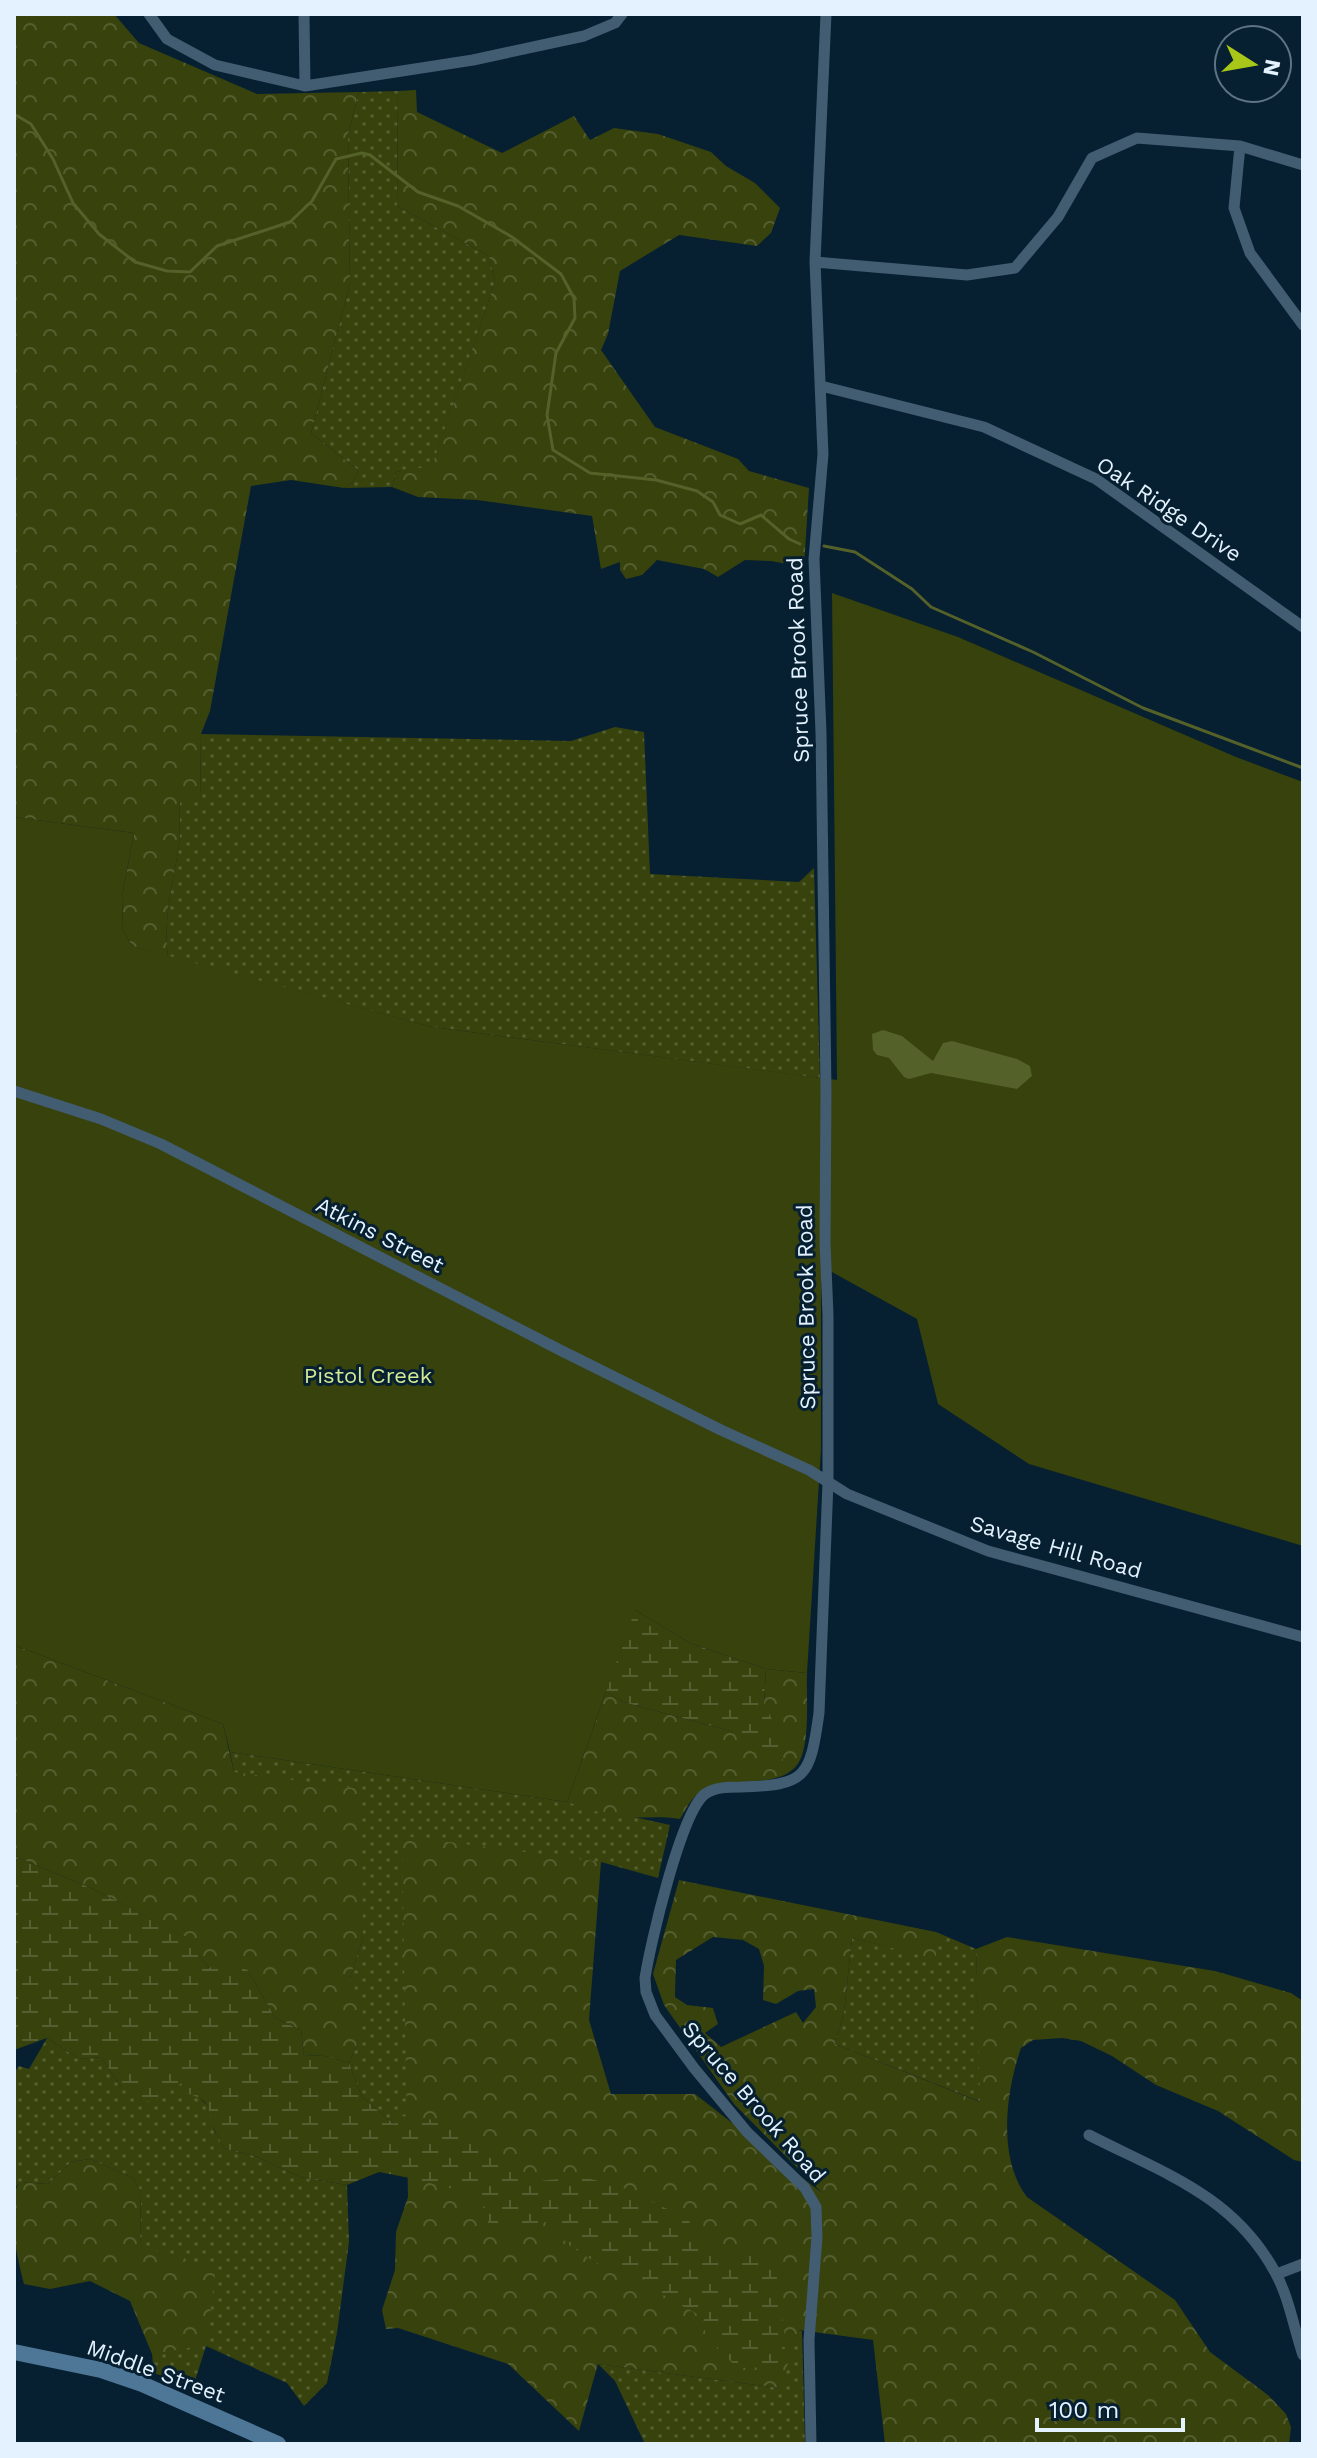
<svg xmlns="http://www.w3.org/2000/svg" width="1317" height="2458" font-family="'Work Sans',sans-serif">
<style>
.grass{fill:url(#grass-dots)}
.forest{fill:url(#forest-crowns);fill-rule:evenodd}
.wetland{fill:url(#wetland-marsh)}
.park{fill:#37420c}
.water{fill:#546129}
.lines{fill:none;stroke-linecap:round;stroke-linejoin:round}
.stream{stroke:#546129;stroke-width:3}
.street{stroke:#425c71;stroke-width:11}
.secondary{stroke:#4e7797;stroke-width:16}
.labels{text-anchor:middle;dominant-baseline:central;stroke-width:6;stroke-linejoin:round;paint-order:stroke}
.street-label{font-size:22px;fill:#e3f2fe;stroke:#061f31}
.park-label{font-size:22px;fill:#d4e994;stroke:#061f31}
</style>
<defs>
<pattern id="grass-dots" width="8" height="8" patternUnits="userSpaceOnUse" patternTransform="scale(2)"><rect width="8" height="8" fill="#37420c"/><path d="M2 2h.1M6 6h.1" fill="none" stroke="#545e30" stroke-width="1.8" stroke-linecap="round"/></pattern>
<pattern id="forest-crowns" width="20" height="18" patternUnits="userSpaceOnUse" patternTransform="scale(2)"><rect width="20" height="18" fill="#37420c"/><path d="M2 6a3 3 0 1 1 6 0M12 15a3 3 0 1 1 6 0" fill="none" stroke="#545e30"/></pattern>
<pattern id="wetland-marsh" width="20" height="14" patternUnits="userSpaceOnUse" patternTransform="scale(2)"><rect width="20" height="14" fill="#37420c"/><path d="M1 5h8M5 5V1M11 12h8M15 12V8" fill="none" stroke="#545e30"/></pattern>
</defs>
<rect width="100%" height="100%" fill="#061f31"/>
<path class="grass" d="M398 91 397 206 489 256 495 282 432 467 396 472 392 487 344 488 353 482 358 470 311 433 350 283 348 135 359 92Z
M615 727 644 732 650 874 799 882 814 868 820 1078 432 1027 168 957C163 918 172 889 178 851 181 834 179 817 180 800H200L201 734 571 741Z
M230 1752 567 1802 670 1825 658 1878 601 1862 407 2118 394 2124 362 2097 349 2063 358 2042 349 1981 363 1937 234 1772Z
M936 1932 976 1949 981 2102 835 2044 844 2012 852 1938 935 1958Z
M47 2038 79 2059 101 2057 121 2087 184 2082 211 2109 214 2130 225 2149 255 2156 300 2177 347 2185 349 2242 337 2333 327 2383 304 2406 287 2383 206 2346 193 2387 154 2373 152 2354 207 2333 140 2246 141 2192 133 2178 90 2159 71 2162 48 2184 20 2182 14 2189V2073L19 2066 29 2069Z
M798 2330 802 2331 805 2444H645L615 2381 598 2364 779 2388Z"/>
<path class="forest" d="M14 14H114L139 43 257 94 359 92 348 135 350 283 311 433 358 470 353 482 344 488 291 480 251 486 210 711 201 734 200 801H180C179 817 181 835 178 851 172 889 163 918 168 957L132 946 123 930 122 896 134 833 14 817Z
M416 90 417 112 502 153 574 116 590 140 614 128 658 134 711 152 726 166 755 183 780 208 771 233 757 246 679 235 620 271 608 334 601 350 655 427 738 459 749 471 809 488 804 567 771 561 745 560 718 577 704 569 657 560 642 575 626 579 620 570V562L601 569 592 516 477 500 418 497 392 487 396 472 432 466 495 282 489 256 397 206 398 91Z
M14 1645 223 1724 234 1772 361 1789 363 1937 349 1981 364 2002 358 2042 349 2063 325 2056 304 2055 301 2030 275 2018 248 1970 210 1969 185 1937 93 1889 14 1856Z
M766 1669 807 1673C806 1696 811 1747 797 1765 778 1790 728 1775 703 1790 692 1796 686 1809 680 1819 660 1815 643 1819 623 1817 604 1815 585 1807 567 1802L606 1692 623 1702 734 1732 764 1703Z
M402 1836 601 1862 589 2020 611 2094H695L822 2193 734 2104 664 2005 653 1974 679 1880 936 1932V1959L852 1938 844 2012 835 2044 980 2102 976 1949 1007 1937 1215 1971 1291 1993 1303 2001V2162L1294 2160 1218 2111 1156 2085 1112 2056 1081 2041 1062 2038 1033 2040 1021 2048C1006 2092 997 2157 1027 2197L1175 2300 1210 2352 1268 2395 1286 2414 1291 2427 1289 2444H885L873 2340 799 2330 780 2388 598 2364 579 2431 508 2364 398 2328 386 2329 382 2310 395 2270 396 2232 408 2197ZM713 1937 743 1940 759 1949 764 1966 763 2000 776 2004 798 1991 814 1989 816 2007 803 2023 796 2012 721 2047 705 2033 718 2024 713 2008 687 2005 675 1997 676 1960Z
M90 2159 133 2178 141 2192 140 2246 216 2267 206 2345 152 2354 130 2301 90 2281 50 2289 24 2284C18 2259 3 2203 20 2182L48 2184 71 2162Z"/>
<path class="wetland" d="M14 1385 635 1610 690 1643 766 1669 764 1703 782 1740 783 1763 749 1750 734 1732 623 1702 582 1678Z
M14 1856 93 1889 186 1937 209 1968 221 1962 248 1970 275 2018 301 2030 304 2055 325 2056 349 2063 362 2097 394 2124 401 2116 452 2122 492 2145 499 2162 528 2182 581 2177 617 2185 688 2219 701 2245 721 2253 761 2252 777 2276V2303L784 2324 785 2350 775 2367 738 2368 719 2351 701 2325 705 2318 669 2299 629 2268 607 2270 569 2245 546 2222 512 2227 489 2226 485 2207 457 2190 415 2179 379 2172 347 2185 300 2177 255 2156 225 2149C222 2143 217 2137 215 2131 206 2108 214 2100 185 2093L183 2082 167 2094 141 2104 121 2087 101 2057 79 2059 47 2038 14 2050Z"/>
<path class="park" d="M832 593 958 637 1236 757 1303 782V1546L1029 1464 938 1404 917 1319 821 1266V1450L807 1673 766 1669 690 1643 635 1610 567 1802 230 1752 223 1724 14 1645V817L134 833 122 896 123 930 132 946 432 1027 837 1080Z"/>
<path class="water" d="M883 1030 902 1036 933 1061 943 1043 952 1041 1017 1059 1030 1066 1032 1076 1017 1089 931 1073 909 1079 904 1077 889 1058 877 1055 873 1050 872 1034Z"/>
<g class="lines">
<path class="stream" d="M14 114 31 124 53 159 73 203 99 234 135 262 167 271 190 272 217 246 290 222 312 201 336 159 362 153 370 155 418 192 458 206 512 237 561 274 574 298 575 318 556 353 547 415 553 450 590 473 656 480 697 491 713 502 720 515 740 524 761 515 789 539 800 544
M824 546 855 552 912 589 931 607 1033 652 1143 708 1303 768"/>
<path class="street" d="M149 14 167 39 215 65 305 86 473 60 584 36 615 23 622 14
M304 14 305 86
M1240 146 1234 208 1250 253 1303 325
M815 262 967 275 1015 268 1058 217 1092 158 1137 138 1240 146 1303 165
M821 386 984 427 1096 479 1303 627
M14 1091 101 1119 161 1144 558 1349 721 1430 809 1470 847 1494 988 1551 1303 1637
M1089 2135C1163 2173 1233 2195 1275 2272 1289 2297 1294 2329 1303 2355
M1277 2274 1303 2264
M811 2444 809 2340 817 2237 816 2207 805 2188 747 2132 694 2068 655 2015 646 1992 645 1978C650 1945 681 1812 705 1794 715 1787 729 1787 741 1787 806 1785 810 1778 819 1713L828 1482V1315L825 1243 826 1090 821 733 814 559 823 454 815 262 826 14"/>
<path class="secondary" d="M14 2352 101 2370 142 2384 278 2444"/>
</g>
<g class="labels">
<g class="street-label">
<text transform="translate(1169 509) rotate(34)">Oak Ridge Drive</text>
<text transform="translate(798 660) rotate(-92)">Spruce Brook Road</text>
<text transform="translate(380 1235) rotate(27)">Atkins Street</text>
<text transform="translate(806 1307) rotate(-91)">Spruce Brook Road</text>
<text transform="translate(1056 1547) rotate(16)">Savage Hill Road</text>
<text transform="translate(754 2102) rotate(49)">Spruce Brook Road</text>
<text transform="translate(156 2371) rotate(20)">Middle Street</text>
</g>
<g class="park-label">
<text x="368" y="1375">Pistol Creek</text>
</g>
</g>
<rect width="1317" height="2458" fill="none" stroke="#e3f2fe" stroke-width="32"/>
<g transform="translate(1253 64) rotate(101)"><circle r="38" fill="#061f31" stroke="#5e7383" stroke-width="2"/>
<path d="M0-6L14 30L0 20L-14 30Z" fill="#a9c719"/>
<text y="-12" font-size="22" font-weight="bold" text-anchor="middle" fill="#e3f2fe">N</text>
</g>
<path d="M1037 2418v12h146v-12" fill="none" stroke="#e3f2fe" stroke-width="4"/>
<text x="1049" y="2418" font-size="24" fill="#e3f2fe" stroke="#061f31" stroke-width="6" paint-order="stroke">100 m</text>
</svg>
